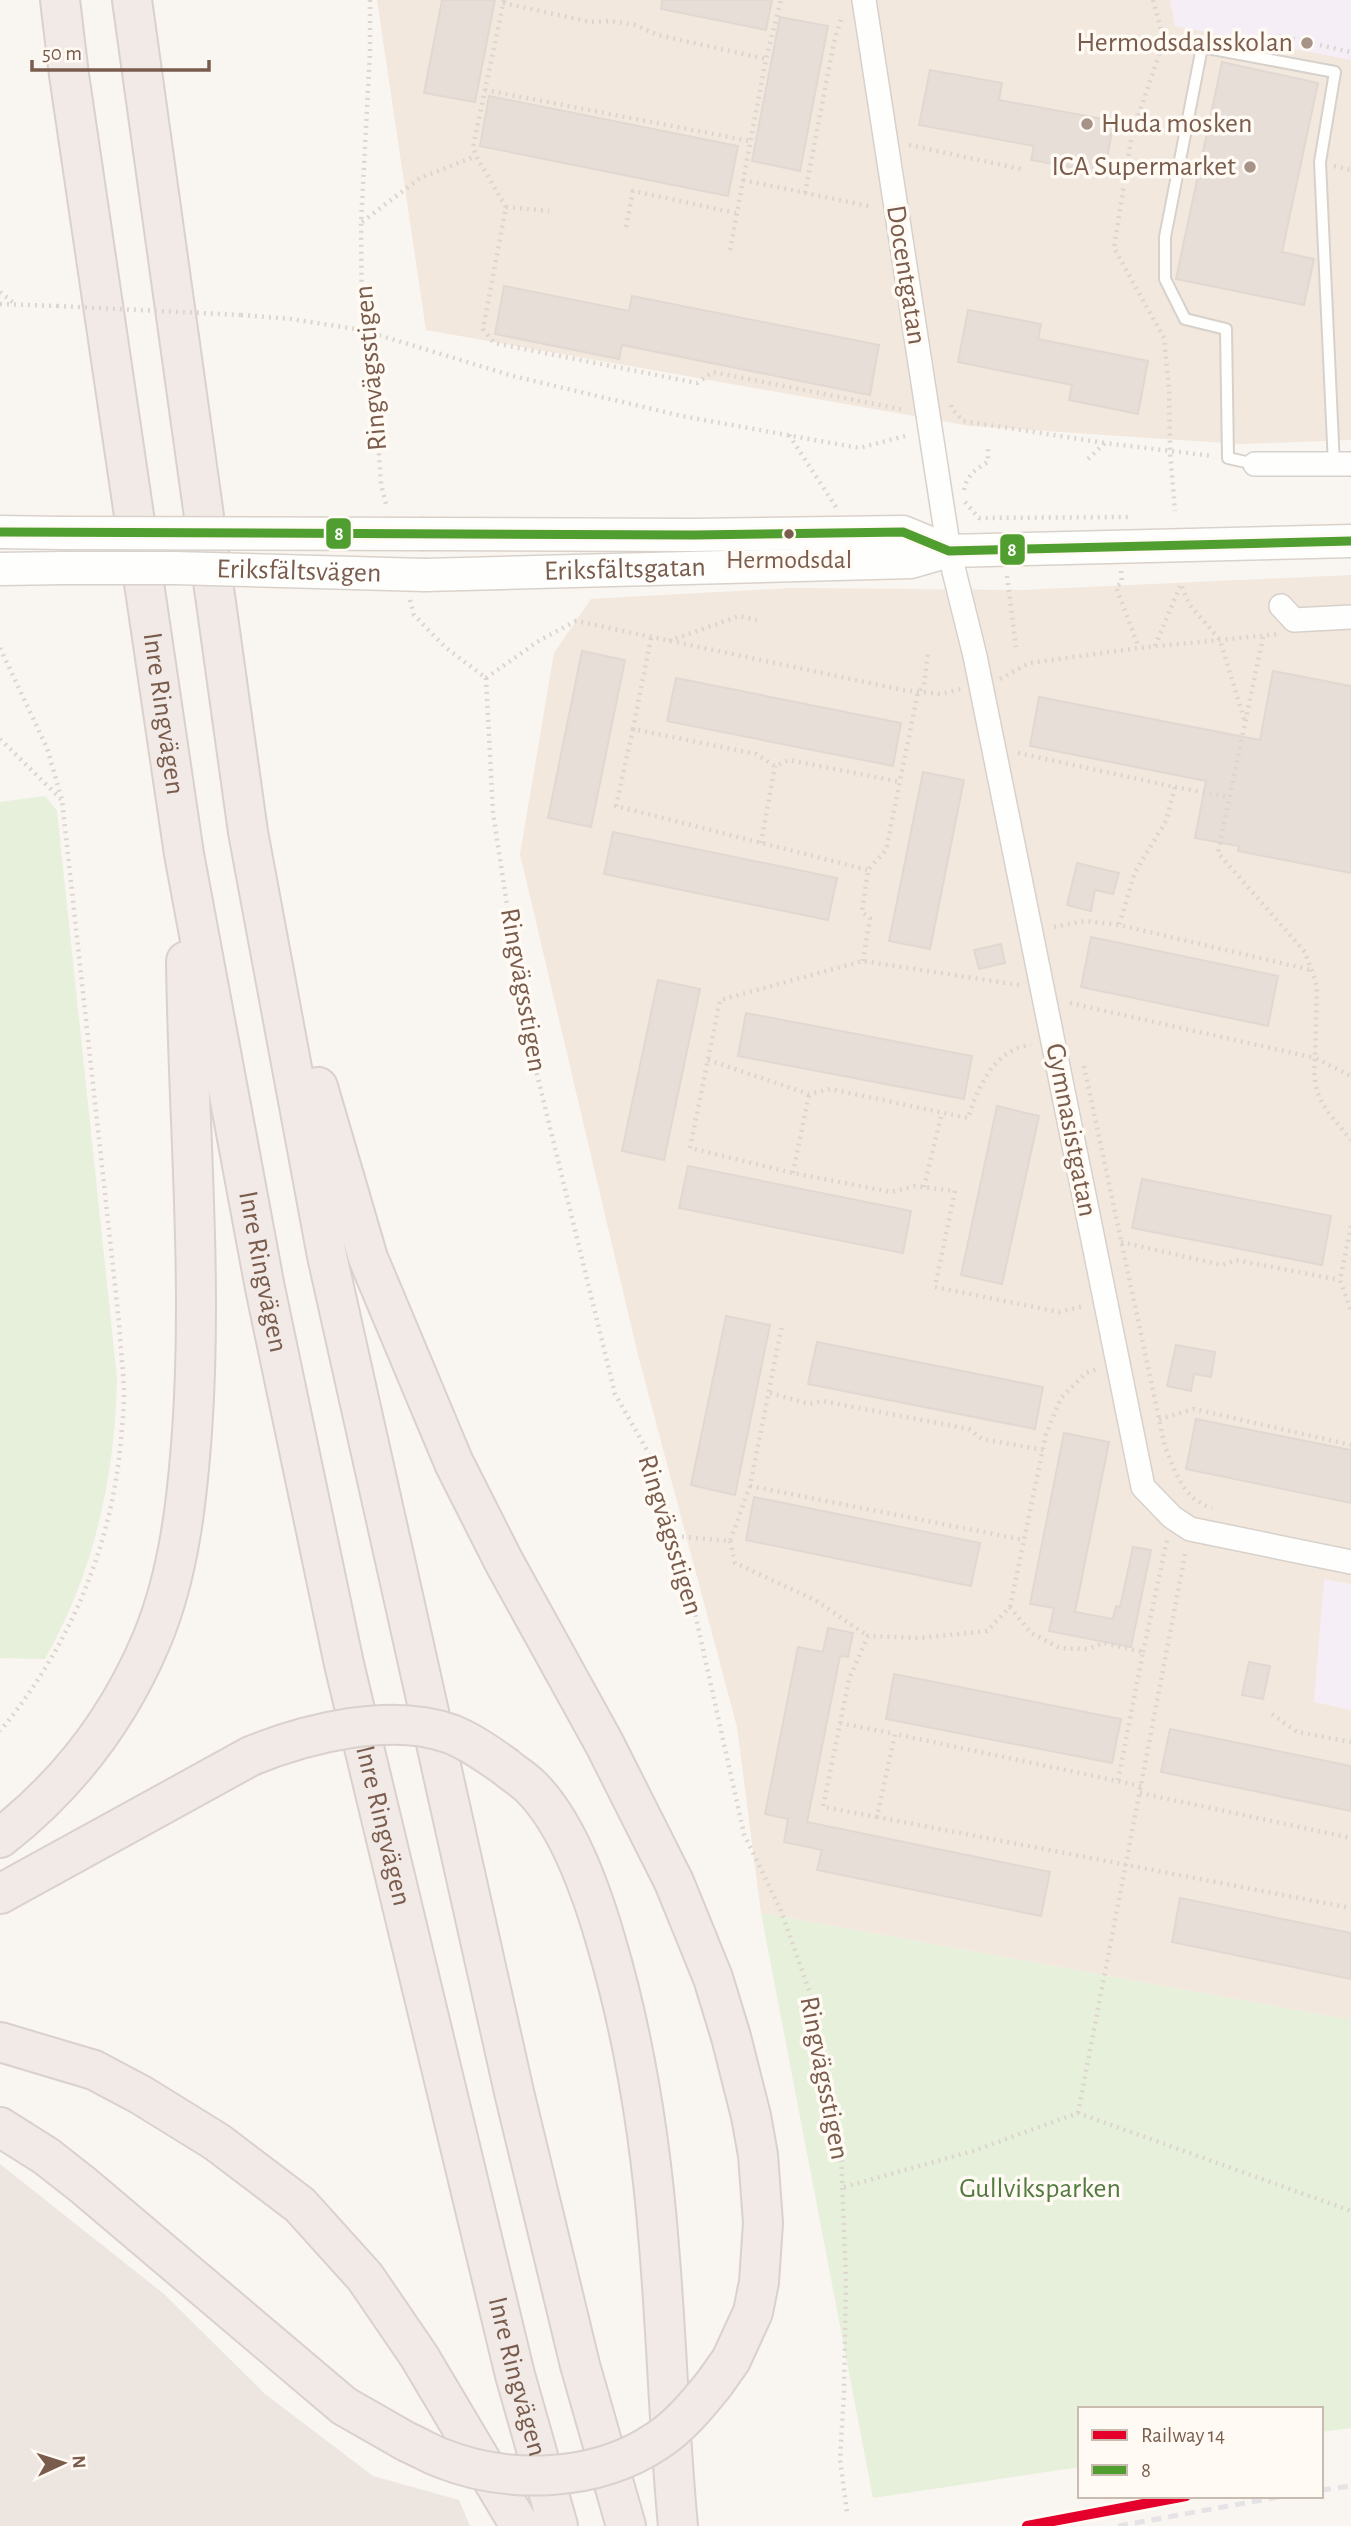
<svg xmlns="http://www.w3.org/2000/svg" width="1351" height="2526" font-family="'Alegreya Sans',sans-serif">
<style>
.residential{fill:#f2e8de}
.industrial{fill:#ede5e0}
.education{fill:#f6eef6}
.green{fill:#e7f0db}
.building{fill:#e6ded7;stroke:#e2d8d2;stroke-width:2}
.lines{fill:none;stroke-linecap:round;stroke-linejoin:round}
.lane-casing{stroke:#d7d1cb;stroke-width:14}
.street-casing{stroke:#d7d1cb;stroke-width:26}
.secondary-casing{stroke:#d9d2cb;stroke-width:35}
.highway-casing{stroke:#dad1cc;stroke-width:42}
.path{stroke:#dcd5d0;stroke-width:4.5;stroke-dasharray:2 5;stroke-linecap:butt}
.lane{stroke:#fefefd;stroke-width:10}
.street{stroke:#fefefd;stroke-width:23}
.secondary{stroke:#fefefd;stroke-width:32}
.highway{stroke:#f2eae7;stroke-width:38}
.rail{stroke:#e6e3e7;stroke-width:5;stroke-dasharray:10 7;stroke-linecap:butt}
.secondary-bridge-casing{stroke:#d9d2cb;stroke-width:35;stroke-linecap:butt}
.highway-bridge-casing{stroke:#dad1cc;stroke-width:42;stroke-linecap:butt}
.path-bridge{stroke:#dcd5d0;stroke-width:4.5;stroke-dasharray:2 5;stroke-linecap:butt}
.secondary-bridge{stroke:#fefefd;stroke-width:32}
.highway-bridge{stroke:#f2eae7;stroke-width:38}
.bus-1-casing{stroke:#fffaf3;stroke-width:14}
.bus-1{stroke:#509e2f;stroke-width:9}
.rail-1-casing{stroke:#fffaf3;stroke-width:16}
.rail-1{stroke:#e4002b;stroke-width:10}
.poi-dot{fill:#a69286;stroke:#fffaf3;stroke-width:2.5}
.bus-dot{fill:#7a5c4d;stroke:#fffaf3;stroke-width:2.5}
.labels{text-anchor:middle;dominant-baseline:central;stroke-width:7;stroke-linejoin:round;paint-order:stroke}
.bus-label{font-size:26px;fill:#7a5c4d;stroke:#fffaf3}
.poi-label{font-size:28px;fill:#7a5c4d;stroke:#fffaf3;text-anchor:end}
.street-label{font-size:28px;fill:#7a5c4d;stroke:#fffaf3}
.park-label{font-size:28px;fill:#537a41;stroke:#fffaf3}
.line-badge{stroke:#fffaf3;stroke-width:2.5}
.badge-label{font-size:19px;text-anchor:middle;font-weight:bold;fill:#fff}
</style>
<rect width="100%" height="100%" fill="#f9f5f0"/>
<path class="residential" d="M377 0H1351V440L1240 444 970 426 426 330Z
M1351 575V2020L761 1913 737 1727 638 1355 520 854 554 653 591 599 792 588 1023 590Z"/>
<path class="industrial" d="M0 2164 164 2294 265 2394 373 2476 459 2500 470 2526H0Z"/>
<path class="education" d="M1170 0H1351V60L1175 26Z
M1324 1579 1351 1584V1710L1314 1702Z"/>
<path class="green" d="M45 796 57 811 117 1378C115 1478 94 1572 45 1659L0 1658V802Z
M761 1913 1351 2020V2428L1321 2432V2409H1080V2467L873 2498Z"/>
<path class="building" d="M442 0H495L475 102 424 93Z
M662 0H772L766 30 661 9Z
M780 17 828 26 800 171 752 161Z
M1222 62 1318 83 1282 252 1314 259 1304 305 1176 279Z
M930 70 1002 83 999 100 1114 121 1104 173 1031 160 1034 146 919 125Z
M489 96 738 146 728 196 480 146Z
M504 286 629 311 632 296 879 345 870 395 622 345 619 359 495 334Z
M968 310 1041 324 1038 339 1148 361 1138 414 1069 400 1072 385 958 362Z
M582 651 625 660 591 827 548 818Z
M1273 671 1351 686V873L1238 851 1239 846 1195 838 1206 781 1030 746 1039 697 1260 740Z
M676 678 901 723 893 766 667 721Z
M923 772 964 780 930 949 889 941Z
M613 832 837 878 828 920 604 874Z
M1077 863 1119 873 1113 894 1095 890 1091 911 1067 905Z
M1091 937 1278 976 1268 1026 1081 987Z
M1001 944 1005 963 979 969 974 950Z
M658 980 700 989 664 1160 622 1151Z
M746 1013 972 1056 964 1099 738 1056Z
M997 1106 1039 1116 1002 1284 961 1275Z
M688 1166 911 1211 903 1253 679 1208Z
M1142 1179 1331 1216 1322 1265 1132 1228Z
M726 1316 770 1325 735 1495 691 1485Z
M817 1342 1043 1387 1035 1429 808 1384Z
M1176 1345 1215 1352 1211 1377 1194 1374 1191 1391 1167 1386Z
M1196 1419 1351 1450V1503L1186 1469Z
M1064 1433 1109 1442 1075 1612 1113 1619 1116 1606 1120 1607 1133 1547 1151 1550 1131 1647 1049 1631 1054 1608 1030 1604Z
M754 1497 980 1543 971 1586 746 1540Z
M828 1628 853 1633 848 1657 840 1656 807 1822 1050 1872 1041 1916 817 1870 822 1850 784 1842 788 1819 765 1814 798 1647 823 1652Z
M1249 1662 1270 1666 1263 1699 1242 1695Z
M894 1674 1121 1719 1112 1763 886 1719Z
M1170 1729 1351 1766V1811L1161 1772Z
M1180 1898 1351 1933V1979L1172 1942Z"/>
<g class="lines">
<g class="lane-casing">
<path id="lane" d="M1255 464 1228 458 1226 329 1185 319 1165 279V237L1202 47 1335 72 1320 162 1334 465"/>
</g>
<g class="street-casing">
<path id="street" d="M864 0 949 551 975 656 1143 1487 1172 1517 1190 1529 1351 1562
M1255 464H1351
M1281 606 1294 620 1351 617"/>
</g>
<g class="secondary-casing">
<g id="secondary">
<path d="M0 532 63 533"/>
<path d="M424 534 693 535 903 532 949 551"/>
<path d="M0 569 63 568"/>
<path id="s1" d="M425 575 911 562 949 551 1351 541"/>
</g>
</g>
<g class="highway-casing">
<g id="highway">
<path id="s2" d="M60 0 69 75 184 854 265 1288 344 1664 515 2375 558 2526"/>
<path d="M132 0 248 832 327 1256 514 2092 580 2365 626 2526"/>
<path d="M318 1087 368 1258 454 1463 504 1562 604 1743 674 1882 713 1978 731 2037 751 2116 758 2155 763 2223 759 2282 753 2312 731 2360 714 2384"/>
<path d="M506 1767C514 1774 524 1780 531 1787 567 1823 591 1890 605 1938 635 2038 651 2142 659 2246 667 2339 669 2433 678 2526"/>
<path d="M0 1838C68 1785 119 1718 152 1639 179 1574 187 1501 192 1432 203 1275 188 1118 186 961"/>
<path d="M0 1894 251 1756"/>
<path d="M0 2042 94 2070 141 2095 217 2142 300 2205 365 2277 419 2356 520 2526"/>
<path d="M0 2127 46 2156 83 2185 344 2406 407 2442"/>
</g>
</g>
<path class="path" d="M370 0V51L361 223 362 330 376 411 381 484 387 508
M504 0 473 147 476 156 506 207 483 329 494 343 697 383 713 372 905 410
M1153 0 1164 40 1132 134 1114 248 1164 338 1169 389 1170 451 1175 511
M503 3 591 22 610 21 635 25 658 35 766 59
M1279 36 1351 52
M485 90 750 141
M909 145 1021 169
M1334 166 1351 170
M743 180 873 207
M805 193 834 42 842 16
M506 207 549 211
M362 222 420 178 476 156
M626 227 633 191 736 213
M730 250 766 59 781 0
M0 292 15 304
M0 304 57 306
M241 315 291 319 362 330 513 376 682 416 859 448 909 435
M951 405 952 409 963 421 1105 443
M789 435 836 507
M1088 459 1105 443 1212 456
M964 490C967 475 976 469 988 462V449
M965 502 979 518 1131 517
M1121 571 1122 582 1116 587 1139 648
M1007 576 1016 647
M410 600 414 615 445 647 486 678
M1263 637 1218 853 1305 952 1317 986 1315 1058 1351 1076
M651 638 633 729 756 754 775 766 789 760 900 782
M669 641 739 616 757 620
M1155 646 1181 584 1189 604 1220 640 1244 719
M0 648 47 748 62 800 119 1322C120 1347 124 1372 124 1397 124 1411 122 1425 121 1439 112 1547 69 1648 0 1731
M486 678 493 813 514 951 536 1070 615 1394 652 1459 683 1559 744 1834 781 1911 817 2013 841 2151 846 2281 844 2393 840 2460 847 2512
M486 678 540 640 576 621 903 690 941 694 961 689
M1000 679 1029 663 1139 648 1279 634
M633 729 616 806 868 870
M0 739 62 800
M1018 753 1175 787 1166 821 1135 872 1119 925
M1175 787 1230 797
M761 843 775 766
M1054 927 1085 921 1119 925 1311 970
M863 961 870 918 862 912 868 870 886 850 918 692 924 686 928 652
M1019 985 863 961 720 1000 690 1148 793 1173 891 1192 915 1186 955 1191 935 1287 1059 1312 1084 1306
M1070 1003 1315 1058C1311 1099 1327 1110 1351 1140
M708 1060 809 1094 830 1089 968 1118C978 1087 994 1049 1031 1045
M1084 1066 1165 1447C1176 1473 1183 1499 1212 1508
M793 1173 809 1094
M924 1187 942 1113
M1351 1226 1340 1280 1351 1311
M1121 1242 1222 1265 1236 1260 1340 1280
M770 1393 809 1404 822 1401 969 1429 982 1439 1043 1450
M1159 1419 1194 1409 1351 1445
M750 1486 1024 1540
M675 1536 730 1541 750 1486 782 1325
M730 1541 735 1563 815 1600 868 1636
M1010 1607 1046 1434 1061 1398 1086 1373 1096 1369
M1143 1652 1167 1540
M1272 1714 1297 1732 1351 1742
M840 1723 895 1734
M1141 1786 895 1734 877 1817 1351 1908
M1140 1793 1351 1838
M877 1817 823 1807 849 1679 868 1636 920 1638 987 1631 1010 1607 1031 1633 1060 1648 1087 1649 1104 1643 1143 1652 1118 1781
M1078 2113 1186 1550
M844 2187 973 2151 1078 2113 1351 2211"/>
<use href="#lane" class="lane"/>
<use href="#street" class="street"/>
<use href="#secondary" class="secondary"/>
<use href="#highway" class="highway"/>
<path class="rail" d="M1321 2490 1351 2486
M1118 2526 1284 2496"/>
<g class="secondary-bridge-casing">
<g id="secondary-bridge">
<path d="M63 533 424 534"/>
<path id="s3" d="M63 568H175L425 575"/>
</g>
</g>
<g class="highway-bridge-casing">
<path id="highway-bridge" d="M251 1756C307 1733 392 1712 451 1734 471 1742 489 1755 506 1767
M407 2442C419 2447 430 2454 441 2458 509 2485 596 2482 657 2441 680 2426 697 2405 714 2384"/>
</g>
<path class="path-bridge" d="M57 306 241 315"/>
<use href="#secondary-bridge" class="secondary-bridge"/>
<use href="#highway-bridge" class="highway-bridge"/>
<g class="bus-1-casing">
<path id="bus-1" d="M0 532 693 535 903 532 949 551 1351 541"/>
</g>
<use href="#bus-1" class="bus-1"/>
<g class="rail-1-casing">
<path id="rail-1" d="M1027 2526 1186 2496"/>
</g>
<use href="#rail-1" class="rail-1"/>
</g>
<g class="poi-dot">
<circle cx="1307" cy="43" r="7"/>
<circle cx="1087" cy="124" r="7"/>
<circle cx="1250" cy="167" r="7"/>
</g>
<circle class="bus-dot" cx="789" cy="534" r="6"/>
<g class="labels">
<g class="bus-label">
<text x="789" y="560">Hermodsdal</text>
</g>
<g class="poi-label">
<text x="1293" y="43">Hermodsdalsskolan</text>
<text x="1101" y="124" text-anchor="start">Huda mosken</text>
<text x="1236" y="167">ICA Supermarket</text>
</g>
<g class="street-label">
<text transform="translate(906 275) rotate(81)">Docentgatan</text>
<text transform="translate(371 368) rotate(-95)">Ringvägsstigen</text>
<text stroke="none"><textPath href="#s3" startOffset="236">Eriksfältsvägen</textPath></text>
<text stroke="none"><textPath href="#s1" startOffset="200">Eriksfältsgatan</textPath></text>
<text stroke="none"><textPath href="#s2" startOffset="721">Inre Ringvägen</textPath></text>
<text transform="translate(523 990) rotate(80)">Ringvägsstigen</text>
<text transform="translate(1071 1130) rotate(79)">Gymnasistgatan</text>
<text stroke="none"><textPath href="#s2" startOffset="1288">Inre Ringvägen</textPath></text>
<text transform="translate(670 1535) rotate(73)">Ringvägsstigen</text>
<text stroke="none"><textPath href="#s2" startOffset="1855">Inre Ringvägen</textPath></text>
<text transform="translate(824 2078) rotate(79)">Ringvägsstigen</text>
<text stroke="none"><textPath href="#s2" startOffset="2422">Inre Ringvägen</textPath></text>
</g>
<g class="park-label">
<text x="1040" y="2189">Gullviksparken</text>
</g>
</g>
<g class="line-badge">
<rect x="325" y="517" width="27" height="33" rx="7" fill="#509e2f"/>
<rect x="999" y="533" width="27" height="33" rx="7" fill="#509e2f"/>
</g>
<g class="badge-label">
<text x="339" y="540">8</text>
<text x="1012" y="556">8</text>
</g>
<rect x="1078" y="2407" width="245" height="91" fill="#fffaf3" stroke="#cabbb1" stroke-width="2"/>
<rect x="1092" y="2430" width="35" height="10" fill="#e4002b" stroke="#cabbb1" stroke-width="2"/>
<text x="1141" y="2442" font-size="21" fill="#7a5c4d">Railway 14</text>
<rect x="1092" y="2465" width="35" height="10" fill="#509e2f" stroke="#cabbb1" stroke-width="2"/>
<text x="1141" y="2477" font-size="21" fill="#7a5c4d">8</text>
<g transform="translate(63 2463) rotate(86)" stroke="#fffaf3" stroke-width="5" paint-order="stroke">
<path d="M0-5L12 26L0 18L-12 26Z" fill="#7a5c4d"/>
<text y="-10" font-size="19" font-weight="bold" text-anchor="middle" fill="#7a5c4d">N</text>
</g>
<path d="M32 60v10h177v-10" fill="none" stroke="#7a5c4d" stroke-width="3.5"/>
<text x="42" y="60" font-size="21" fill="#7a5c4d" stroke="#fffaf3" stroke-width="5" paint-order="stroke">50 m</text>
</svg>
